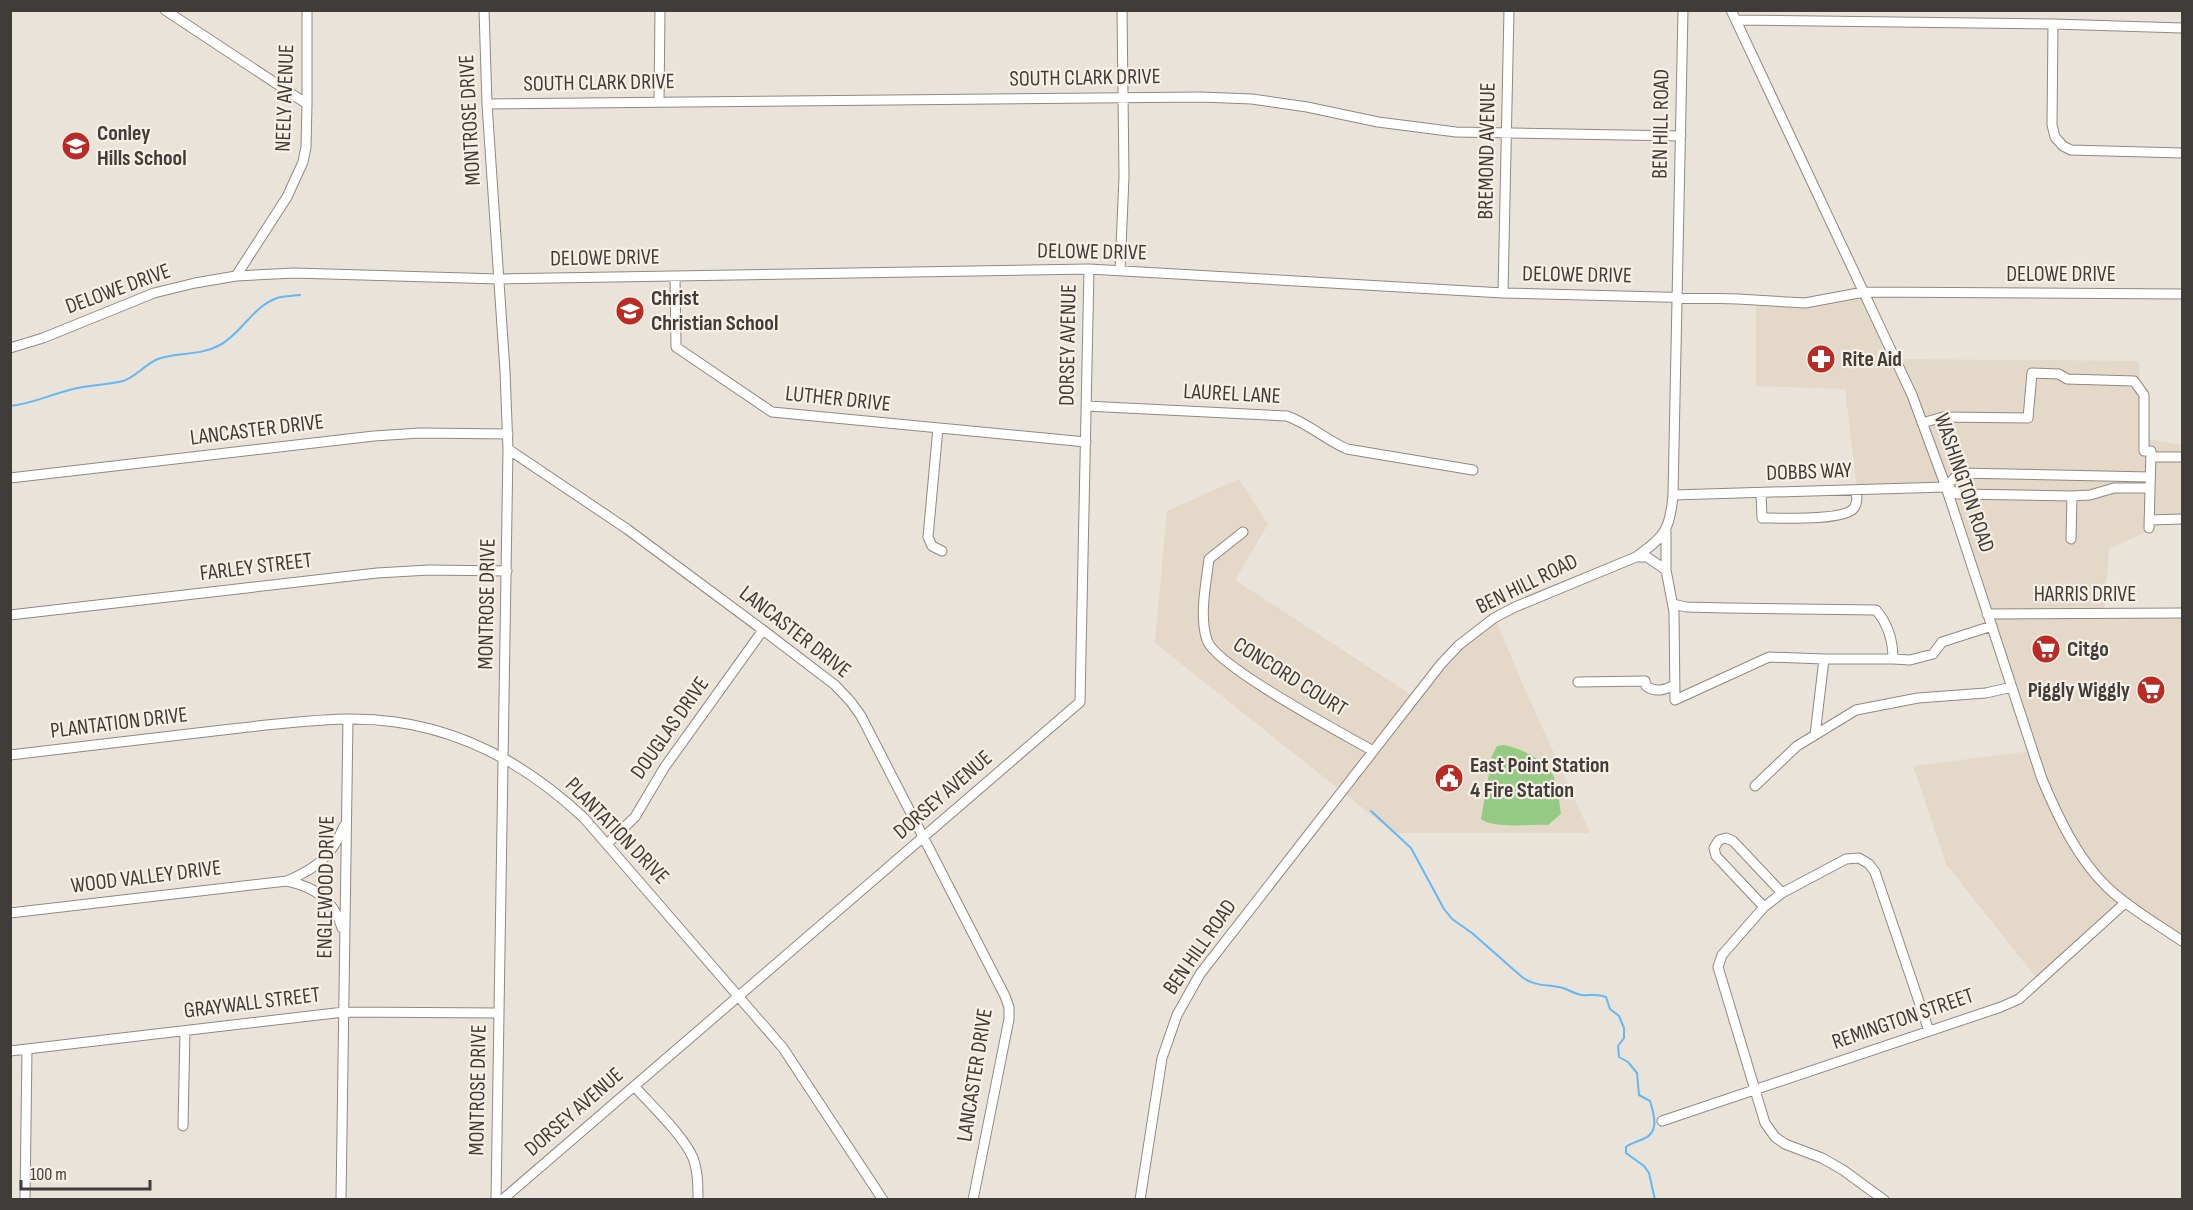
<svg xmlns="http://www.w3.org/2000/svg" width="2193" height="1210" font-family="'Sofia Sans Condensed',sans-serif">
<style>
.built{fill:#e4d8c8}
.green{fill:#95ca84}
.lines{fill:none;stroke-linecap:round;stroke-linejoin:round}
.stream{stroke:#65b8f4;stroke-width:2}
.minor-casing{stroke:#908980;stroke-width:11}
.minor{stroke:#fff;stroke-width:9}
.labels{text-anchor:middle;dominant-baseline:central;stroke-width:4.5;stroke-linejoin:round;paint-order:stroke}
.street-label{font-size:22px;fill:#3f3c39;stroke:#f7f0e6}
.poi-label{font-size:22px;font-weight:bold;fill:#3f3c39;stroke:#f7f0e6;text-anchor:start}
</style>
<rect width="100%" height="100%" fill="#eae3d9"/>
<path class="built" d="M1864 289 1898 359 2139 361 2142 438 2182 445V515L2109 549 2104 613 2182 610V941L2121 905 2038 980 1946 864 1913 766 2032 751 1940 486 1857 489 1845 389 1756 386V301L1806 303Z
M1239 479 1268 524 1235 580 1410 694 1444 654 1494 615 1519 676 1590 833H1394L1155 643 1167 511Z"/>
<path class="green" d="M1504 745C1519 748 1538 757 1549 769 1558 779 1559 801 1561 814L1548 825C1532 824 1493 829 1481 819L1492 756 1497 746Z"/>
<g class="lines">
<path class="stream" d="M10 406C32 404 52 394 73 389 89 385 107 385 123 381 135 378 145 364 158 359 178 352 200 356 220 345 242 333 252 307 277 298 284 296 292 296 300 295
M1371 811 1411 848 1444 909 1452 919 1472 933 1522 977C1535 987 1548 984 1563 988 1569 990 1575 994 1582 995 1590 996 1597 993 1606 997L1610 1009 1619 1016 1624 1028V1038L1618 1046 1619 1057 1628 1062 1637 1073 1639 1095 1650 1101C1654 1114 1660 1133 1643 1139 1637 1142 1631 1143 1626 1147V1153L1644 1166 1649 1173 1655 1200"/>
<g class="minor-casing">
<path id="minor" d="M165 10 307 104
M484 10 487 104 505 371 508 449 496 1200
M1731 10 1912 395 1946 487 2042 779C2058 817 2077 858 2107 887 2129 908 2157 924 2182 941
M1736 20 2053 24 2182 28
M2053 24 2052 125 2055 137 2063 146 2071 150 2182 153
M659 102 660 10
M487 104 1201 97 1252 99 1307 107 1378 122 1456 132 1681 136
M1120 270 1124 177 1122 10
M236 276 287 197 303 162 306 147 307 104V10
M675 276 676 347 772 412 1086 442
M1503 293 1509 10
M10 348 43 338 154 293 195 283 236 276 294 273 499 279 1089 269 1503 293 1738 299 1805 303 1864 292 2182 294
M1086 406 1287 416C1309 424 1326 440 1347 449L1473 470
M1922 423 1943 417 2028 418 2032 373 2059 374 2067 379 2134 381 2144 395V451H2151L2149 528
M938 428 928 537 932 546 942 551
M508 449 627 529 763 630 835 685 851 702 861 716 1005 996 1009 1007V1019L973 1200
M2151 457H2182
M10 478 374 436 420 433 508 434
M1946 487 1959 473 2150 477
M1761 493 1762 518C1779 518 1845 521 1854 508 1858 503 1857 496 1856 490
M1673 495 1946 487 1958 494 2072 496 2090 495 2114 488H2150
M2149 520 2182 519
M1243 532 1209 559C1206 584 1199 616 1207 640 1215 666 1344 734 1373 751
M2071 539 2072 496
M1636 557H1647L1666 570V532
M1666 570 1674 612 1675 700 1769 657 1824 659
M1673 604 1686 607 1727 608 1876 610C1888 624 1893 641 1893 659H1824L1815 735
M1987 614 2182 613
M10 615 377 573 429 570 507 571
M1893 659 1910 660 1933 654 1942 642 1992 626
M1578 682 1645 681 1646 686C1656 693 1664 690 1675 685
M10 755C78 747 146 739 214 731 258 726 302 720 346 719 439 717 518 756 584 818L783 1048 883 1200
M1755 786 1797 746 1856 710 1918 698 1986 693 2012 687
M607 844 635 817 664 768 763 630
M287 881C315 887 334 900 342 928
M1764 907 1716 856 1714 848 1719 840 1726 838 1733 841 1782 893
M10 913 287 881C317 868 331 857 344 826
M10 1051 344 1012 499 1013
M634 1086C651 1105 684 1136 693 1158 698 1171 698 1186 698 1200
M1662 1121 2001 1007 2019 999 2125 903
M183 1126 185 1031
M25 1200 27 1049
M341 1200 348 719
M502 1200 1080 702 1089 269
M1140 1200 1162 1058 1177 1015 1200 974 1441 664 1459 645 1494 618 1515 607 1636 557C1664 537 1670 531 1673 495L1683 10
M1884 1200 1843 1170 1822 1158 1785 1144 1775 1137 1765 1123 1718 967 1722 955 1764 907 1782 893 1846 859 1859 858 1869 864 1875 872 1929 1031"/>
</g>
<use href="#minor" class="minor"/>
</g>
<defs>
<g id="school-disc" transform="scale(1.5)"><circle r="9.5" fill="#ba2b26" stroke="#f7f0e6"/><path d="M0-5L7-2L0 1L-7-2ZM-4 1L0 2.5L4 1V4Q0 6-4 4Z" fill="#fff"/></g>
<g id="pharmacy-disc" transform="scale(1.5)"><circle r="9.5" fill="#ba2b26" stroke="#f7f0e6"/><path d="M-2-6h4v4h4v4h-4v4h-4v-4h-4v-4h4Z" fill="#fff"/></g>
<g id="supermarket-disc" transform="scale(1.5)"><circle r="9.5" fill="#ba2b26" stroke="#f7f0e6"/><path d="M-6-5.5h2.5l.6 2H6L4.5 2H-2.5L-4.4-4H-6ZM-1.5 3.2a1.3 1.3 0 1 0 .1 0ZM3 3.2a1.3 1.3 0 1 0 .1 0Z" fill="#fff"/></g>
<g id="civic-disc" transform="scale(1.5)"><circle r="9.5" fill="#ba2b26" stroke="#f7f0e6"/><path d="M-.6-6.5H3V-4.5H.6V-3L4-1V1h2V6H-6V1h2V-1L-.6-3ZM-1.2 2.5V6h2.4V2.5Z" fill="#fff"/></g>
</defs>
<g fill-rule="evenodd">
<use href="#school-disc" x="76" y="146"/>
<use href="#school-disc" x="630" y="311"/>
<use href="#pharmacy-disc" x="1821" y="359"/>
<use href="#supermarket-disc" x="2046" y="649"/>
<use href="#supermarket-disc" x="2151" y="690"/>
<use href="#civic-disc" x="1449" y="778"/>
</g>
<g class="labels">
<g class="street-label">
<text transform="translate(1085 78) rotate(-1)">SOUTH CLARK DRIVE</text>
<text transform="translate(599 83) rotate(-1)">SOUTH CLARK DRIVE</text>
<text transform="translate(285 98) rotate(-88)">NEELY AVENUE</text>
<text transform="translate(470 120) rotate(-93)">MONTROSE DRIVE</text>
<text transform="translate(1661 124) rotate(-89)">BEN HILL ROAD</text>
<text transform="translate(1487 151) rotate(-89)">BREMOND AVENUE</text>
<text transform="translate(1092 252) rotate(1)">DELOWE DRIVE</text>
<text transform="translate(605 258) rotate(-1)">DELOWE DRIVE</text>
<text x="2061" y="274">DELOWE DRIVE</text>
<text transform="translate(1577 275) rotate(1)">DELOWE DRIVE</text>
<text transform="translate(118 289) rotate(-20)">DELOWE DRIVE</text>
<text transform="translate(1068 345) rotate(-89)">DORSEY AVENUE</text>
<text transform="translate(1232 394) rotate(3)">LAUREL LANE</text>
<text transform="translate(838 399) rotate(6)">LUTHER DRIVE</text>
<text transform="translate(257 430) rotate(-7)">LANCASTER DRIVE</text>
<text transform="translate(1809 472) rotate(-2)">DOBBS WAY</text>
<text transform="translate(1964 483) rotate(71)">WASHINGTON ROAD</text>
<text transform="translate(256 567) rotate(-7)">FARLEY STREET</text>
<text transform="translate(1527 584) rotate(-26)">BEN HILL ROAD</text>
<text x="2085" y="594">HARRIS DRIVE</text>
<text transform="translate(487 604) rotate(-89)">MONTROSE DRIVE</text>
<text transform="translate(795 632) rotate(38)">LANCASTER DRIVE</text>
<text transform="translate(1290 677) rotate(32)">CONCORD COURT</text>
<text transform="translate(119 723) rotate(-7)">PLANTATION DRIVE</text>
<text transform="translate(670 728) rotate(-55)">DOUGLAS DRIVE</text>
<text transform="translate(943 795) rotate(-41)">DORSEY AVENUE</text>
<text transform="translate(617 831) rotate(46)">PLANTATION DRIVE</text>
<text transform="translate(146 877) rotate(-7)">WOOD VALLEY DRIVE</text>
<text transform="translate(326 887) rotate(-89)">ENGLEWOOD DRIVE</text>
<text transform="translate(1200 947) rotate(-55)">BEN HILL ROAD</text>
<text transform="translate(252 1003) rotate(-7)">GRAYWALL STREET</text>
<text transform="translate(1903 1019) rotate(-19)">REMINGTON STREET</text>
<text transform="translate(975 1075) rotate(-81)">LANCASTER DRIVE</text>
<text transform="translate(478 1090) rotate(-89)">MONTROSE DRIVE</text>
<text transform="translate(574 1112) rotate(-41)">DORSEY AVENUE</text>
</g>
<g class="poi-label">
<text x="97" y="133">Conley<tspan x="97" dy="25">Hills School</tspan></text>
<text x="651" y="298">Christ<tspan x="651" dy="25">Christian School</tspan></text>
<text x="1842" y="359">Rite Aid</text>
<text x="2067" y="649">Citgo</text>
<text x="2130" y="690" text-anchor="end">Piggly Wiggly</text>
<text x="1470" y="765">East Point Station<tspan x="1470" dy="25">4 Fire Station</tspan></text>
</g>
</g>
<rect width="2193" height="1210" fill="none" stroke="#3f3c39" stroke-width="24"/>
<path d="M21 1180v9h129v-9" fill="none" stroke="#3f3c39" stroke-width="3"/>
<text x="30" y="1180" font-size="18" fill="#3f3c39" stroke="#f7f0e6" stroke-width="4.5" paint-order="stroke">100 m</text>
</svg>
